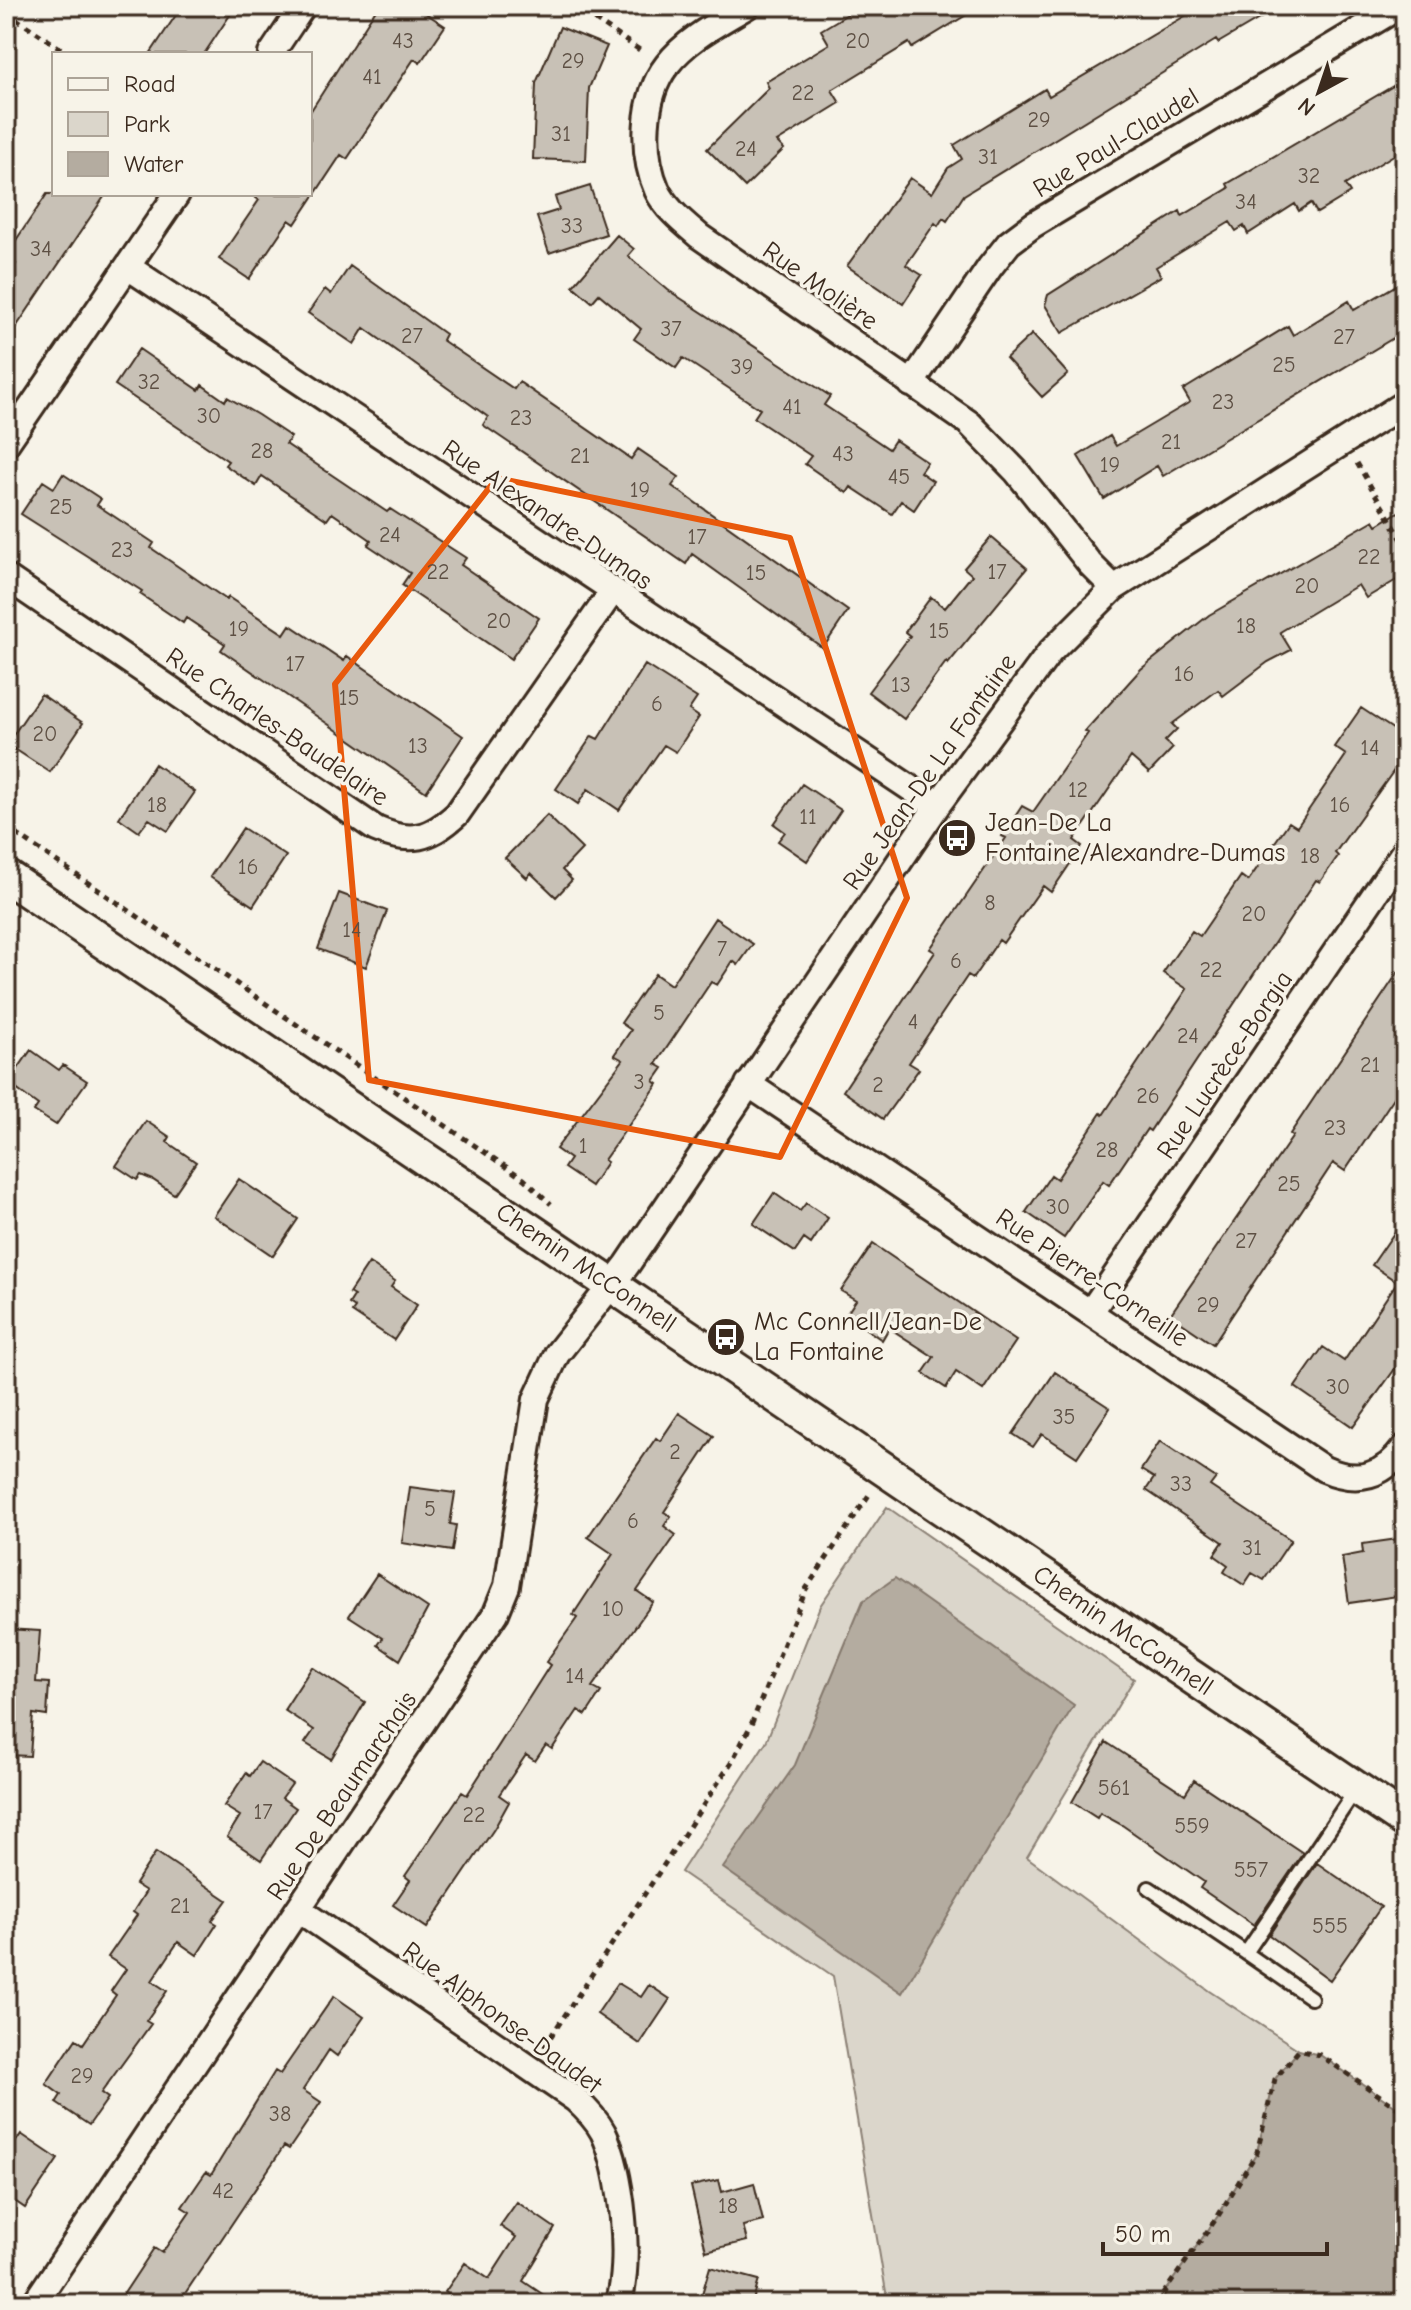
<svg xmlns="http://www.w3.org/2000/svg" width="1411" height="2310" font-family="'Comic Neue',sans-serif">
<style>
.green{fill:#dbd6cb;stroke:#8b8074;stroke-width:2}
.water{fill:#b4aca0;stroke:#84786c;stroke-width:2}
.building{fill:#c8c1b6;stroke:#3b2a1e;stroke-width:2}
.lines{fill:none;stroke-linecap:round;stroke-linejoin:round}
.lane-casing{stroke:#3b2a1e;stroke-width:18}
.street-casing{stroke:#3b2a1e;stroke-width:30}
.secondary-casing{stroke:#3b2a1e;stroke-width:38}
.path{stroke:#3b2a1e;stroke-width:5;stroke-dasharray:6 6;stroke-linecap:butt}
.lane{stroke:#f7f3e8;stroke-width:12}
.street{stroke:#f7f3e8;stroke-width:24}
.secondary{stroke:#f7f3e8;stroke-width:32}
.marked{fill:none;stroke:#e8590c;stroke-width:6;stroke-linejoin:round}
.labels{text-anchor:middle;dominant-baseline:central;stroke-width:7;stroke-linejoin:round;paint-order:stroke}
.number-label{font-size:22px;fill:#5e5044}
.street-label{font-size:26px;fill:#3b2a1e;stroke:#f7f3e8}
.poi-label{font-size:26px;fill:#3b2a1e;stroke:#f7f3e8;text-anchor:start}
</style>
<rect width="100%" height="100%" fill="#f7f3e8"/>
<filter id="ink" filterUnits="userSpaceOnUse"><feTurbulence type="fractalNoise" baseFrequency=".0125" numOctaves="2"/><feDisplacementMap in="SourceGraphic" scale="16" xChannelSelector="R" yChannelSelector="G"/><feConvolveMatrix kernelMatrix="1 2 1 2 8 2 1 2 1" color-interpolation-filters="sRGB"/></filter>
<g filter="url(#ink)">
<path class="green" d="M887 1507 1134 1679 1027 1857 1209 1991 1299 2050 1275 2079 1257 2152 1218 2216 1156 2304H888L833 1976 681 1872 766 1742 820 1606Z"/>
<path class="water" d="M895 1578 1074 1705 902 1993 723 1868 795 1765 863 1601Z
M1299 2050 1320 2055 1405 2113V2304H1156L1218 2216 1257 2152 1275 2079Z"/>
<path class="building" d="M182 6H236L204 54H150Z
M378 6H415L445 26 420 63 414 59 347 159 341 155 295 224 289 220 249 279 219 259 259 200 250 194H310V112Z
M861 6H981L912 48 909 43 832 90 840 103 777 142 784 149 745 187 707 149 769 88 766 82 829 44 821 30Z
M1202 6H1281L1218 43 1216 40 964 195 947 221 943 218 938 226 935 223 906 265 922 275 903 304 847 266 910 178 932 193 948 168 962 159 954 145 1045 89 1049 96Z
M560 27 607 46 589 88 586 161 533 159 536 83Z
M1405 79V148L1345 185 1350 193 1317 213 1311 203 1299 211 1295 204 1248 234 1244 226 1236 231 1230 222 1156 267 1161 276 1062 333 1045 305 1048 295 1180 211 1182 216 1229 188 1227 184Z
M590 186 606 234 549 253 537 217 559 210 555 197Z
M47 194H106L6 342V279L16 264 6 255Z
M617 235 634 249 628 256 668 290 830 396 824 405 889 449 895 440 927 462 920 472 933 481 914 510 901 501 892 514 851 487 847 493 805 464 811 456 754 418 760 409 683 358 676 368 634 339 641 329 599 294 592 302 573 286Z
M350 266 445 334 442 340 514 389 519 382 631 459 638 449 679 477 672 486 848 611 823 648 692 554 686 564 483 425 488 417 364 328 354 344 308 313 325 289 331 294Z
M1405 280V331L1163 476 1157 466 1104 499 1078 456 1110 436 1116 446 1190 402 1183 390 1288 326 1293 335 1349 301 1354 310Z
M1032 334 1068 374 1042 397 1006 358Z
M139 349 199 390 202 385 225 401 227 397 258 415 291 437 286 444 387 512 390 509 466 558 461 565 539 618 511 659 402 585 410 573 368 545 371 540 332 513 327 520 262 476 256 486 225 465 228 461 115 385Z
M63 474 101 499 97 505 154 543 151 548 227 600 228 597 284 634 290 625 344 661 347 656 463 736 426 792 221 650 225 644 186 618 183 623 140 594 142 591 21 514 43 481 54 488Z
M1405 508V575L1366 598 1358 585 1280 632 1291 650 1268 662 1223 696 1218 690 1172 724 1177 729 1165 741 1173 748 1149 773 1131 757 1074 840 1082 846 1051 892 1043 886 1003 943 999 940 973 978 968 975 909 1063 919 1069 883 1119 843 1091 935 952 930 949 1006 838 1002 836 1022 806 1033 812 1088 733 1085 731 1141 669 1209 615 1374 520 1377 525Z
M991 537 1027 568 948 664 946 662 904 719 868 692 910 636 905 632 931 597 945 608 972 575 964 568Z
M645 665 697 698 689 710 699 717 676 752 664 745 619 810 588 789 578 804 556 789 592 736 598 739Z
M41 694 83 723 50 772 7 744Z
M1361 708 1405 737V755L1335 853 1338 856 1320 882 1316 880 1150 1131 1147 1129 1109 1185 1103 1181 1064 1238 1026 1212 1051 1175 1057 1179 1101 1113 1103 1115 1187 989 1163 973 1192 931 1200 936 1241 876 1248 881 1289 822 1297 827 1346 755 1334 747Z
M155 764 195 792 168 831 149 819 139 832 119 818Z
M802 784 841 810 807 861 778 841 785 832 774 824Z
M547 815 582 849 562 870 572 880 556 897 531 873 527 878 505 858Z
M243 828 286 856 253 906 210 877Z
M339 893 387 911 366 967 318 949Z
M715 918 753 944 738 965 733 961 717 985 711 982 656 1064 663 1068 654 1081 658 1084 604 1160 607 1162 591 1186 564 1168 570 1159 556 1149 623 1060 614 1055 631 1030 621 1023 655 974 671 985Z
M1405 962V1081L1345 1171 1333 1163 1213 1344 1170 1315 1293 1136 1290 1134Z
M31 1050 59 1070 63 1065 87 1081 56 1125 34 1111 38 1105 8 1083Z
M146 1121 170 1137 167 1142 196 1162 174 1194 153 1180 141 1175 137 1180 116 1166Z
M239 1179 298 1219 273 1256 214 1216Z
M774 1193 800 1211 806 1203 828 1218 811 1244 804 1239 795 1252 753 1224Z
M1405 1217V1355L1353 1427 1295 1387 1323 1347 1344 1361 1397 1282 1372 1265Z
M873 1244 1016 1341 983 1390 956 1372 946 1388 923 1373 934 1357 889 1328 882 1340 846 1315 856 1300 841 1291Z
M369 1263 395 1281 391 1287 417 1305 394 1340 352 1312 355 1308 349 1304 354 1296 349 1293Z
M1055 1372 1110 1408 1077 1457 1042 1434 1033 1447 1013 1434Z
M679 1413 714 1436 664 1512 671 1516 664 1526 676 1535 637 1591 653 1602 592 1687 601 1692 586 1715 578 1710 552 1749 546 1745 535 1761 526 1755 499 1795 509 1802 494 1829 427 1928 393 1905 410 1880 405 1876 462 1792 467 1795 550 1665 546 1662 577 1618 573 1615 613 1554 588 1537 656 1438 660 1441Z
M1160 1441 1216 1478 1210 1486 1291 1540 1264 1580 1252 1573 1244 1585 1224 1572 1228 1565 1214 1555 1223 1542 1146 1490 1154 1478 1141 1470Z
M410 1487 455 1493 450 1524 456 1525 452 1551 402 1543Z
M1405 1538V1595L1349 1603 1342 1557 1363 1553 1362 1544Z
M377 1574 428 1608 400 1660 378 1645 383 1638 349 1616Z
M6 1629 40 1631 36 1682 49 1683 47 1716 33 1714 30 1756 6 1755Z
M312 1667 365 1702 331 1759 305 1743 314 1730 284 1710Z
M1106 1742 1185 1794 1194 1780 1303 1853 1254 1925 1200 1888 1204 1882 1122 1825 1100 1813 1097 1818 1072 1802Z
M260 1762 292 1784 282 1798 296 1808 261 1860 227 1837 240 1816 224 1806 246 1773 250 1776Z
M156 1852 227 1900 212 1921 217 1924 197 1955 178 1942 152 1981 167 1991 146 2021 151 2024 101 2093 108 2098 89 2125 56 2103 61 2095 46 2084 76 2039 83 2044 116 1995 111 1991 126 1969 108 1957 137 1915 133 1912 146 1891 135 1884Z
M1317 1863 1381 1907 1330 1980 1269 1935Z
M618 1983 641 1997 649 1985 670 1999 640 2044 597 2014Z
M334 1996 364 2017 337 2056 329 2050 303 2090 321 2102 289 2149 284 2146 178 2304H117L154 2248 162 2253 190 2212 182 2207 206 2172 211 2175 275 2071 280 2074Z
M21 2134 58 2159 25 2208 6 2195V2156Z
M719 2180 722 2192 754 2183 763 2221 743 2226 747 2241 706 2251 691 2186Z
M517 2202 555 2228 523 2281 557 2304H463L445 2292 465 2263 489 2279 516 2237 500 2226Z
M710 2267 759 2280 752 2304H699Z"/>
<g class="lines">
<g class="lane-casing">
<path id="lane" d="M1149 1888 1246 1953
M1311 1998 1246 1953 1355 1791"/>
</g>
<g class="street-casing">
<path id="street" d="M747 6C719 23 688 38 667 65 642 97 641 154 657 190 666 209 684 223 699 236L969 423 1016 471 1090 564 1114 588
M271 54 303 6
M128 267 937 806
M911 384 990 267 1009 243 1033 225 1400 6
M6 444 177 194
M6 577 376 829C410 844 430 839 457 814L612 592
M748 1084 1324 1469C1358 1484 1383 1477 1405 1447
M1092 1310 1405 850
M299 1910 575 2099C586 2109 596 2119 603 2132 622 2170 632 2264 618 2304
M34 2304 496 1613 507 1586 536 1399 557 1354 627 1265 937 806 1050 652 1114 588 1405 403"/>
</g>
<g class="secondary-casing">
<g id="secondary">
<path id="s1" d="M6 876 1405 1821"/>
</g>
</g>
<path class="path" d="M575 6 644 53
M6 12 69 54
M1357 463 1405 545
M6 827 524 1179 551 1204
M544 2047 731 1763 751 1725 806 1589 871 1492
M1156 2304 1218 2216 1257 2152 1275 2079 1299 2050 1320 2055 1405 2113"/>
<use href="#lane" class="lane"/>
<use href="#street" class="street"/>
<use href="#secondary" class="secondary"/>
</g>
</g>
<path class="marked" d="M497 478 790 538 907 898 780 1157 369 1080 335 684Z"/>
<defs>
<g id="bus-disc" transform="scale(2)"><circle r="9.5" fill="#3b2a1e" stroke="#f7f3e8"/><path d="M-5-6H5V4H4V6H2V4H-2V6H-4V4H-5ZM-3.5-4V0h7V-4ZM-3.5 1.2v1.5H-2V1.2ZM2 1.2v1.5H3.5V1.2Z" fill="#fff"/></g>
</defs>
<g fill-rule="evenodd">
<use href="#bus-disc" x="957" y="838"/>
<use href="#bus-disc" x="726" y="1337"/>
</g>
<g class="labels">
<g class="number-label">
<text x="403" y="41">43</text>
<text x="858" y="41">20</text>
<text x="573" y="61">29</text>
<text x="372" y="77">41</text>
<text x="803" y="93">22</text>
<text x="1039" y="120">29</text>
<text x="561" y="134">31</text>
<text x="746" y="149">24</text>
<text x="988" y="157">31</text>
<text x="1309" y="176">32</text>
<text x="1246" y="202">34</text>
<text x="572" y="226">33</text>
<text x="41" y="249">34</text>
<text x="671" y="329">37</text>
<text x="412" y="336">27</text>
<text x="1344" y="337">27</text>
<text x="1284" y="365">25</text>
<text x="742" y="367">39</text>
<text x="149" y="382">32</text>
<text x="1223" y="402">23</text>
<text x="792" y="407">41</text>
<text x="209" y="416">30</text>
<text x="521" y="418">23</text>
<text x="1171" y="442">21</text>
<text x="262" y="451">28</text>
<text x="843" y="454">43</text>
<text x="580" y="456">21</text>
<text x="1110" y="465">19</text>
<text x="899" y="477">45</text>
<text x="640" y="490">19</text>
<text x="61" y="507">25</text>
<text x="390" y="535">24</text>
<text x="697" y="537">17</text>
<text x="122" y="550">23</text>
<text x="1369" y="557">22</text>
<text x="438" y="572">22</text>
<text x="997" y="572">17</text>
<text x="756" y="573">15</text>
<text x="1307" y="586">20</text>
<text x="499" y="621">20</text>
<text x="1246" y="626">18</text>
<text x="239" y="629">19</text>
<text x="939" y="631">15</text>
<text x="295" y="664">17</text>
<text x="1184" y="674">16</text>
<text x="901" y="685">13</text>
<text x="349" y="698">15</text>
<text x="657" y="704">6</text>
<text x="45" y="734">20</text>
<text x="418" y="746">13</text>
<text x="1370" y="748">14</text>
<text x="1078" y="790">12</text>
<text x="157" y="805">18</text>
<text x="1340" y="805">16</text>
<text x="808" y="817">11</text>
<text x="1310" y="856">18</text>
<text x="248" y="867">16</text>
<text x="990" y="903">8</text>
<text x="1254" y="914">20</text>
<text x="352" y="930">14</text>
<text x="722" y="949">7</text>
<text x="956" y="961">6</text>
<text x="1211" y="970">22</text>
<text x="659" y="1013">5</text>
<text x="913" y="1022">4</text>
<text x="1188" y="1036">24</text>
<text x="1370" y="1065">21</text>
<text x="639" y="1082">3</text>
<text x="878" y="1085">2</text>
<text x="1148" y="1096">26</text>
<text x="1335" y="1128">23</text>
<text x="583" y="1146">1</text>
<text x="1107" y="1150">28</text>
<text x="1289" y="1184">25</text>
<text x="1058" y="1207">30</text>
<text x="1246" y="1241">27</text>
<text x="1208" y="1305">29</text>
<text x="1338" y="1387">30</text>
<text x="1064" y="1417">35</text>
<text x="675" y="1452">2</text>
<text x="1181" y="1484">33</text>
<text x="430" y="1509">5</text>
<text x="633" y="1521">6</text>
<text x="1252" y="1548">31</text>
<text x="613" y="1609">10</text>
<text x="575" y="1676">14</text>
<text x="1114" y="1788">561</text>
<text x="263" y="1812">17</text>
<text x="474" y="1815">22</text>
<text x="1192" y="1826">559</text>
<text x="1251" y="1870">557</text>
<text x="180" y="1906">21</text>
<text x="1330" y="1926">555</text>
<text x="82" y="2076">29</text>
<text x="280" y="2114">38</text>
<text x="223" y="2191">42</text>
<text x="728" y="2206">18</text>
</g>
<g class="street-label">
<text transform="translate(1116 143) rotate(-31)">Rue Paul-Claudel</text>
<text transform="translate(820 286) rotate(35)">Rue Molière</text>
<text transform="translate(547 515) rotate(34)">Rue Alexandre-Dumas</text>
<text transform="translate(277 727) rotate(34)">Rue Charles-Baudelaire</text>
<text transform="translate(930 772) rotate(-55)">Rue Jean-De La Fontaine</text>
<text transform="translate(1225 1065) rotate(-56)">Rue Lucrèce-Borgia</text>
<text stroke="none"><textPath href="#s1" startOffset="700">Chemin McConnell</textPath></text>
<text transform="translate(1092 1278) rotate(34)">Rue Pierre-Corneille</text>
<text stroke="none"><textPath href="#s1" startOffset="1348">Chemin McConnell</textPath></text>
<text transform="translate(342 1796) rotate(-56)">Rue De Beaumarchais</text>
<text transform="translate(502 2018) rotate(36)">Rue Alphonse-Daudet</text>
</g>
<g class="poi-label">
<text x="985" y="823">Jean-De La<tspan x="985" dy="30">Fontaine/Alexandre-Dumas</tspan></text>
<text x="754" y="1322">Mc Connell/Jean-De<tspan x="754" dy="30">La Fontaine</tspan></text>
</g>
</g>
<rect width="1411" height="2310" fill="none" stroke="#f7f3e8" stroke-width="32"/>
<rect x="16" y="16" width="1379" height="2278" fill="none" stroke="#3b2a1e" stroke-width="3" filter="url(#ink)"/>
<rect x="52" y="52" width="260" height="144" fill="#f7f3e8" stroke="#aca397" stroke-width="2"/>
<rect x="68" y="78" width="40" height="12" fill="#f7f3e8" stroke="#aca397" stroke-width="2"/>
<text x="124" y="92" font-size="24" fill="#3b2a1e">Road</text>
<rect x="68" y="112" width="40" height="24" fill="#dbd6cb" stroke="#aca397" stroke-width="2"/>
<text x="124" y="132" font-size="24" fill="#3b2a1e">Park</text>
<rect x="68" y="152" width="40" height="24" fill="#b4aca0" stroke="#aca397" stroke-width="2"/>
<text x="124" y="172" font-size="24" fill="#3b2a1e">Water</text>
<g transform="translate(1319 92) rotate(220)" stroke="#f7f3e8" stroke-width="6" paint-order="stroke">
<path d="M0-6L14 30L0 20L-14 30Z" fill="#3b2a1e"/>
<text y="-12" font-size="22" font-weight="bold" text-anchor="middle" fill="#3b2a1e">N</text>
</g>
<path d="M1103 2242v12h224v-12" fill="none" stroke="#3b2a1e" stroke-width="4"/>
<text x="1115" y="2242" font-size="24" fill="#3b2a1e" stroke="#f7f3e8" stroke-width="6" paint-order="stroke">50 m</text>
</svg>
